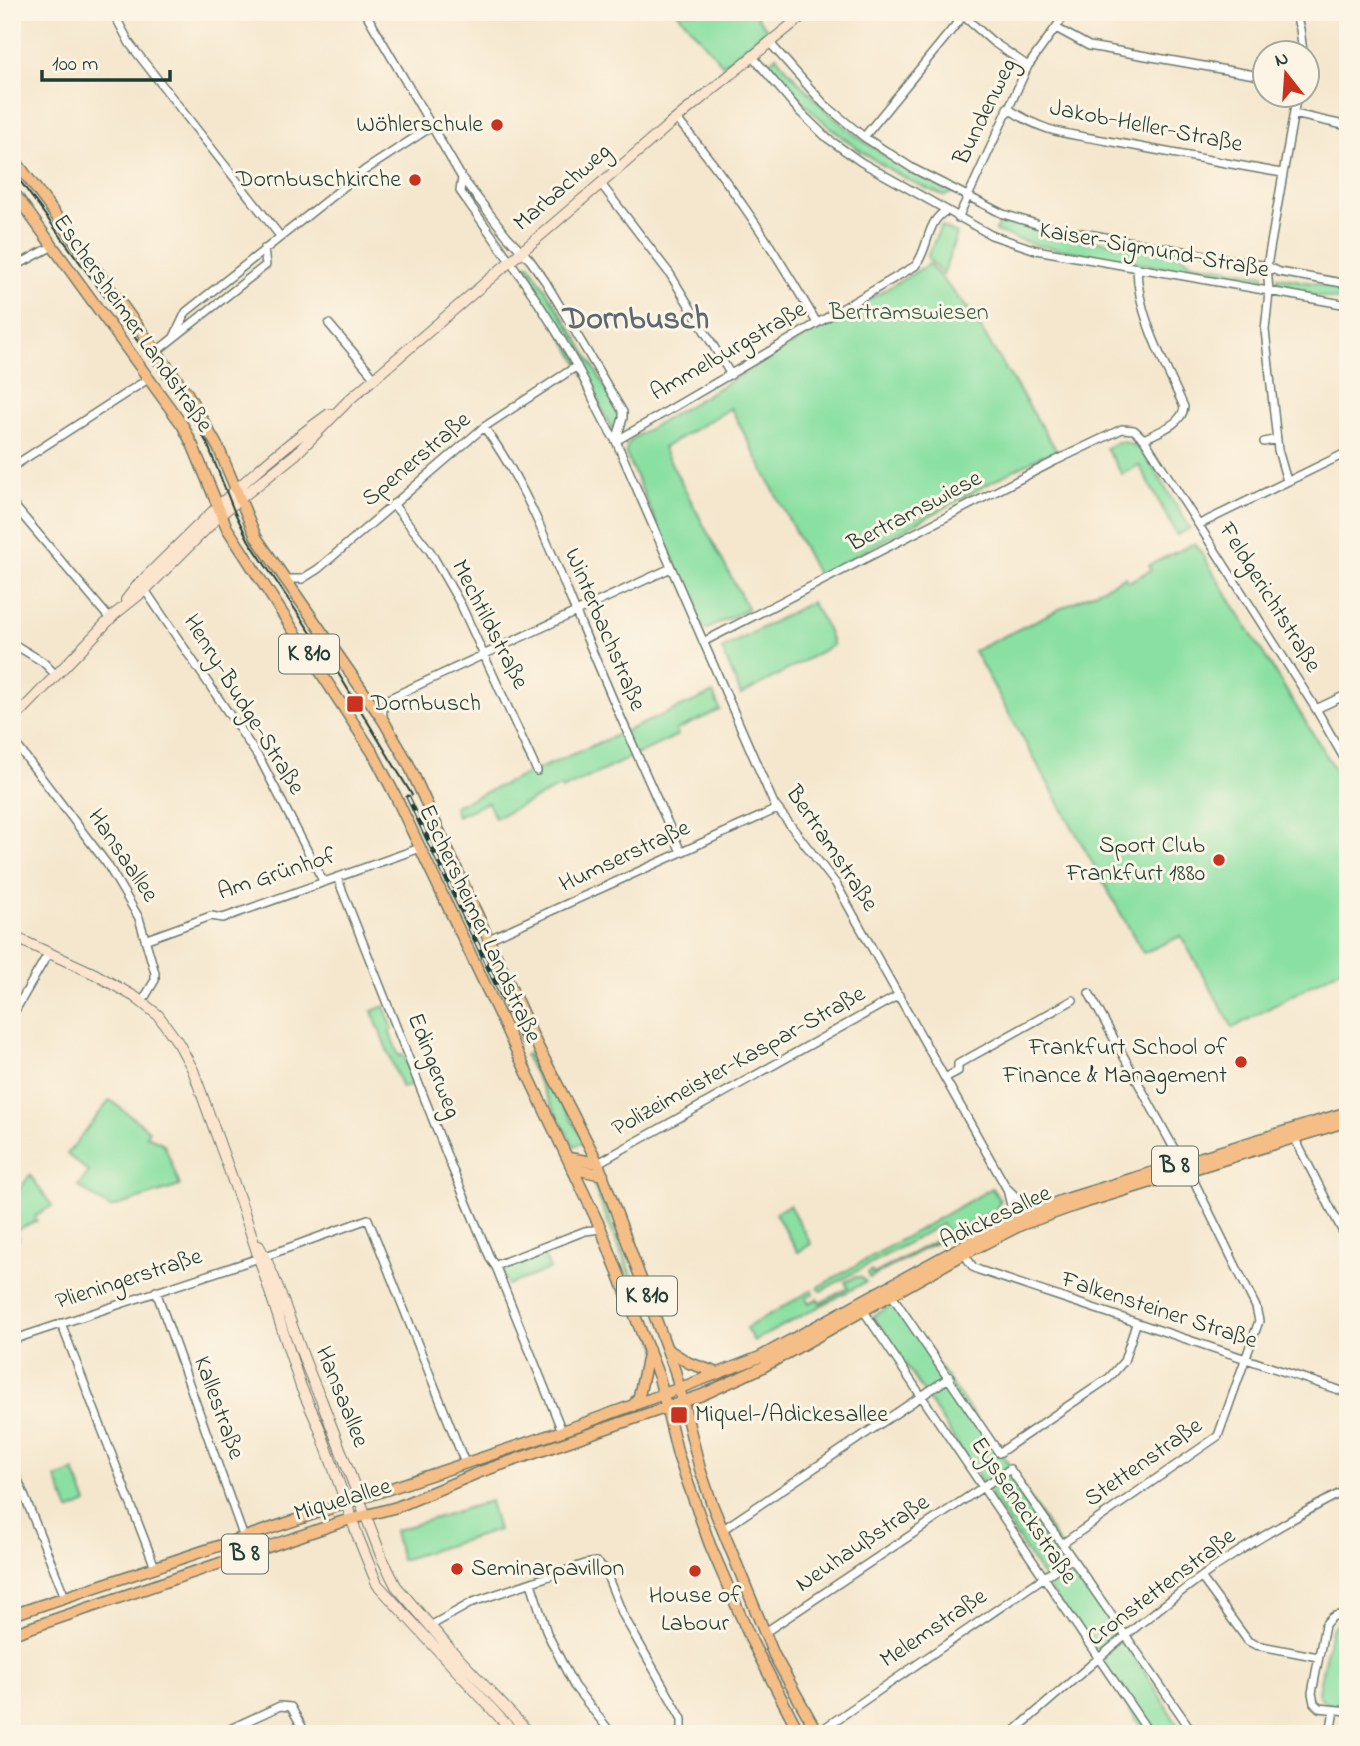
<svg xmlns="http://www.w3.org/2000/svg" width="1360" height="1746" font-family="'Indie Flower',sans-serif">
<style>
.green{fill:#8ae0a3;stroke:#548e6c;stroke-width:2}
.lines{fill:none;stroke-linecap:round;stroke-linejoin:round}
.street-casing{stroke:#6a786a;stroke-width:10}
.secondary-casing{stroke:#6a786a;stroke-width:12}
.primary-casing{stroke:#6a786a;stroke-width:13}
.street{stroke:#fff;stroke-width:7}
.secondary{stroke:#fbe5cf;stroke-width:10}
.primary{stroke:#f6be87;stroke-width:10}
.tram{stroke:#1f3d34;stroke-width:2}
.rail-casing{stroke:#1f3d34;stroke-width:5}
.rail{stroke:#fcf5e5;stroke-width:2.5;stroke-dasharray:8;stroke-linecap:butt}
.poi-dot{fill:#c8321e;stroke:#fcf5e5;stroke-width:2.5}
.labels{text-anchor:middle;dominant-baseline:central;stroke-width:6;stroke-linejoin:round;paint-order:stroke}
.shield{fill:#fcf5e5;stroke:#617469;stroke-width:2}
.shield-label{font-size:23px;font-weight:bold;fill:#1f3d34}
.street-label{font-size:24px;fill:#1f3d34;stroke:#fcf5e5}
.poi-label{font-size:24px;fill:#1f3d34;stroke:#fcf5e5;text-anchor:end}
.park-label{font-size:24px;fill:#345e4a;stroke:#fcf5e5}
.district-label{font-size:32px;font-weight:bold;fill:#5a6972;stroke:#fcf5e5}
</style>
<rect width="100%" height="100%" fill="#fcf5e5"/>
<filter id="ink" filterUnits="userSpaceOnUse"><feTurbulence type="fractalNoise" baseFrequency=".0143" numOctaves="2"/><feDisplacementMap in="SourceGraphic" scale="14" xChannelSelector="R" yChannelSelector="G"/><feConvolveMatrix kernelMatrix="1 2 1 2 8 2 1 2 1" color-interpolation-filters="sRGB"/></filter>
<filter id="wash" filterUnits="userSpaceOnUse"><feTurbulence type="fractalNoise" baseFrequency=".00686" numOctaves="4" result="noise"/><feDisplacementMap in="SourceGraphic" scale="28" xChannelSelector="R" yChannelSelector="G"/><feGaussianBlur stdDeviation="1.57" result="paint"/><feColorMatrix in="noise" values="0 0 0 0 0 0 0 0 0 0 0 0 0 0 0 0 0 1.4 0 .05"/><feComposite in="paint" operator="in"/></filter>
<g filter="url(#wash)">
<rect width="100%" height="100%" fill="#f5e7ce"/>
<path class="green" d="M677 12H753L767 29 723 65Z
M776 56C832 123 875 156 954 192L945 196C897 178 850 147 813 112 797 97 783 79 769 63Z
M1003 219 1042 231 1180 255 1192 263 1264 275 1263 285 1036 245 995 231Z
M941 226 957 234 943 275 927 257Z
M529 264 582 346 621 416 617 427 612 429 579 364 523 270Z
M929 264 969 310 1060 456 1042 455 818 576 731 408 663 448 748 609 707 629 703 628 626 454 627 446 632 439Z
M1278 277 1348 289V302L1277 288Z
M1117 442C1131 442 1137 446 1146 456L1190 528 1177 535 1139 465 1122 474 1106 448Z
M1195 543 1341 779 1348 785V965L1233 1028 1181 936 1143 953 974 651 1125 577 1128 582 1151 570 1149 565Z
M811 602 825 624 833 645 741 695 722 649Z
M713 693 720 710 676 730 678 735 562 790 560 787 495 818 488 802 457 816 454 806Z
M384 1006 393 1029 389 1031 399 1056 403 1055 414 1083 402 1088 372 1011Z
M535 1051 562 1104 585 1142 574 1146C558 1116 540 1086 525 1055Z
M110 1100 149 1130 146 1135 164 1144 180 1186 110 1208 78 1186 89 1172 67 1154Z
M30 1175 52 1206 35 1216 37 1221 16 1230 19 1239 12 1241V1199Z
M593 1179 596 1180 668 1368 666 1369 592 1181Z
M992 1188 1000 1201 996 1210 870 1278 868 1273 871 1271 874 1274 948 1234 942 1224 821 1291 818 1287Z
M789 1205 811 1244 798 1252 775 1213Z
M543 1253 550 1269 508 1285 503 1272 505 1267Z
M856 1277H860L866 1282 754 1341 746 1328 812 1290 814 1293 806 1298 809 1303 817 1299 820 1303 848 1288 845 1282Z
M894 1304 1008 1463 1066 1555 1125 1639 1183 1734H1146C1052 1596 966 1453 873 1316Z
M74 1471 87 1503 69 1511 56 1478Z
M490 1501 498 1530 401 1560 394 1531Z
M1345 1621H1348V1705C1335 1708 1321 1705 1318 1692L1331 1629 1337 1623Z"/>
</g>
<g filter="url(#ink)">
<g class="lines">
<g class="street-casing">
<path id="street" d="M113 12 130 44 280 236
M365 12 462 178 507 236 530 260 545 281 623 412V418L616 441
M959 12 993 42 1028 66
M1295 12 1300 29 1303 52
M1056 28 1089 46 1266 77
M770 43 824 104 864 137 912 168 1003 214 1043 226 1267 266 1279 272 1348 284
M753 57 800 112 827 138 861 162 991 235 1036 250 1348 305
M1007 108C1046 134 1065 133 1108 141 1166 152 1224 163 1282 173
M1294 114 1348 126
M676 118C731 182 775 251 817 323
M864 137 963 16
M462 178 460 191C501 248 542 304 576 365 591 390 599 417 616 441L774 804 836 884 1007 1189 1011 1206 1004 1225
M601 184 670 274 731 375
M958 218 1028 66 1067 12
M12 268 53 246
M1137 269C1138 317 1165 364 1184 407 1183 424 1157 432 1144 439
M329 324 375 378
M174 337 186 312 365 170 431 127
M157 351 266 265 264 249
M484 427C528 487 554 559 582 627 614 703 647 778 681 852
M616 441 915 266C929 250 926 221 946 211
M1264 442 1277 439
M12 467 148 379
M1287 481 1278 450 1265 330 1269 292 1267 266 1297 94
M12 503 110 619
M393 504 430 551 461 605 537 771
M1200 524 1348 452
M285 579H302L318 569 484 427 577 366
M145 590 261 761 323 881
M703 642 1055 461 1122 429 1134 430 1144 439 1316 709 1348 765
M12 643 43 662 55 674
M1316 709 1348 694
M383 717C382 708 383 703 390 698L671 568
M12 739 107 864 139 918 155 973V980L142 1002
M337 877 452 1168 491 1260 496 1267
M147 939 211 916 223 918 420 848
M489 939 777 809
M1089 993 1182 1163
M12 1016 49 952
M945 1078 958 1071V1064L1073 1000
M1294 1137 1348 1242
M598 1163 899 995
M1008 1189 1032 1213
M964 1254 973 1267 979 1270 1348 1393
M156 1291 244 1538
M891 1294 999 1453 1109 1378 1124 1361 1136 1324
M863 1310 1150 1734
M61 1323 155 1567
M12 1340 277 1252 368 1219 465 1463
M562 1431 496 1267 499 1264 585 1231 601 1229
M12 1465 65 1597
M722 1530 950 1377
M1062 1544 1218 1436 1259 1321 1256 1307 1189 1171
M1201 1577 1248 1641 1256 1645 1318 1657
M531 1583 547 1633 574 1686 612 1734
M1348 1616C1336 1614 1332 1615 1325 1625L1312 1693 1314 1703 1319 1708 1348 1711
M430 1626 473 1602 585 1564 596 1562 604 1568 623 1615 682 1719V1729L677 1734
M764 1633 1010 1469 1194 1734
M817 1733 1072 1558
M219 1734 280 1706 291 1707 306 1734
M1011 1734C1073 1680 1135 1625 1201 1577 1247 1544 1298 1515 1348 1489
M1330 1734 1334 1710"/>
</g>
<g class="secondary-casing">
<path id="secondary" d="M126 600 137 586C198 525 258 464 329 414
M12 721 115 614 145 590 221 514 296 454 350 399 670 124 807 12
M12 936 95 974 135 997 158 1015 179 1044 193 1070 241 1203 301 1387 319 1427 358 1537 377 1584 515 1734
M259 1246C285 1294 297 1350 321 1399L382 1558 396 1586 450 1649 530 1734"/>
</g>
<g class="primary-casing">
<path id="primary" d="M12 156 187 393 219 449 256 537 383 720 408 763 537 1045 598 1163 675 1371 700 1469 712 1504 774 1655 818 1734
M12 190 183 426 193 446 227 528 373 753 395 795 601 1229 659 1377 678 1455 710 1545 752 1642 800 1734
M569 1158 598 1163
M574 1169 603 1175
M667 1349 689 1363 718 1373
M633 1406 639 1396 649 1350
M12 1615 571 1428 688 1385 760 1357 979 1237 1019 1217 1063 1200 1348 1112
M12 1634 341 1522 397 1507 480 1472 702 1395 761 1368 964 1254 1021 1225 1077 1205 1348 1121"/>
</g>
<use href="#street" class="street"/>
<use href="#secondary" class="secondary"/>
<use href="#primary" class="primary"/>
<path class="tram" d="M12 170 183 403 207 443 234 511 249 541 338 673 412 795"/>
<g class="rail-casing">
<path id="rail" d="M408 797 524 1043"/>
</g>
<use href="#rail" class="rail"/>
</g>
</g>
<g class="poi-dot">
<circle cx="497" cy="125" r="7"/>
<circle cx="415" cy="180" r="7"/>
<rect x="346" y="695" width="18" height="18" rx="3.5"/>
<circle cx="1219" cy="860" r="7"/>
<circle cx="1241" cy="1062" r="7"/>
<rect x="670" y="1406" width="18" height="18" rx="3.5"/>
<circle cx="457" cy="1569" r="7"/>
<circle cx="695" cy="1571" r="7"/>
</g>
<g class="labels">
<g class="shield">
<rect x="279" y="634.5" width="60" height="39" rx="5"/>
<rect x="1152" y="1146.5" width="46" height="39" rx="5"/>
<rect x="617" y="1276.5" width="60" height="39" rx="5"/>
<rect x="222" y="1534.5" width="46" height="39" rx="5"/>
</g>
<g class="shield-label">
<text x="309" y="654">K 810</text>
<text x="1175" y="1166">B 8</text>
<text x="647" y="1296">K 810</text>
<text x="245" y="1554">B 8</text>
</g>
<g class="street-label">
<text transform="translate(986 112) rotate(-64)">Bundenweg</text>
<text transform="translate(1146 127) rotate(11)">Jakob-Heller-Straße</text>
<text transform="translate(563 188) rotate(-41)">Marbachweg</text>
<text transform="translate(1154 251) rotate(10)">Kaiser-Sigmund-Straße</text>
<text transform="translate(132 324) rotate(55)">Eschersheimer Landstraße</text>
<text transform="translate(729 352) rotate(-30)">Ammelburgstraße</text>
<text transform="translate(417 460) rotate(-40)">Spenerstraße</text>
<text transform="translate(915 512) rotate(-28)">Bertramswiese</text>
<text transform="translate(1269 598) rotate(58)">Feldgerichtstraße</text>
<text transform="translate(489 625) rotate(63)">Mechtildstraße</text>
<text transform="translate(604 630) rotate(67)">Winterbachstraße</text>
<text transform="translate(243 705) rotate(58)">Henry-Budge-Straße</text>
<text transform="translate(831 849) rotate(56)">Bertramstraße</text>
<text transform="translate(122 856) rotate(56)">Hansaallee</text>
<text transform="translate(625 857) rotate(-25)">Humserstraße</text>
<text transform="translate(277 875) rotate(-18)">Am Grünhof</text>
<text transform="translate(479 924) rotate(65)">Eschersheimer Landstraße</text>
<text transform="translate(739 1062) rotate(-29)">Polizeimeister-Kaspar-Straße</text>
<text transform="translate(433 1066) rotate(69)">Edingerweg</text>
<text transform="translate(996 1218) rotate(-25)">Adickesallee</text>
<text transform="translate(129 1280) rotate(-18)">Plieningerstraße</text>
<text transform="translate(1159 1311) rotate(18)">Falkensteiner Straße</text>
<text transform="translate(341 1397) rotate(68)">Hansaallee</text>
<text transform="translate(218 1408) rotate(70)">Kallestraße</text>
<text transform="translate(1144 1463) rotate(-35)">Stettenstraße</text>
<text transform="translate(343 1501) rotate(-17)">Miquelallee</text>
<text transform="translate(1023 1511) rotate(56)">Eysseneckstraße</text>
<text transform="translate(863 1544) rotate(-34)">Neuhaußstraße</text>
<text transform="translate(1162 1588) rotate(-37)">Cronstettenstraße</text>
<text transform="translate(934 1629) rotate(-34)">Melemstraße</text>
</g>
<g class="poi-label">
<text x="483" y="125">Wöhlerschule</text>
<text x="401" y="180">Dornbuschkirche</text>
<text x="371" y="704" text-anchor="start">Dornbusch</text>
<text x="1205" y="846">Sport Club<tspan x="1205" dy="28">Frankfurt 1880</tspan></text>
<text x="1227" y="1048">Frankfurt School of<tspan x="1227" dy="28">Finance &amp; Management</tspan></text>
<text x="695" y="1415" text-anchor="start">Miquel-/Adickesallee</text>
<text x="471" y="1569" text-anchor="start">Seminarpavillon</text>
<text x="695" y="1596" text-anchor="middle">House of<tspan x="695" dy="28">Labour</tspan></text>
</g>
<g class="park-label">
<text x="909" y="313">Bertramswiesen</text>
</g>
<g class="district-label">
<text x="636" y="320">Dornbusch</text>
</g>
</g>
<rect width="1360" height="1746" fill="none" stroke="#fcf5e5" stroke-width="42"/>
<g transform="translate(1286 74) rotate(343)"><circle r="33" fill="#fcf5e5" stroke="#a4ab9e" stroke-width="2"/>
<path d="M0-5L12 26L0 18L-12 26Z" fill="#c8321e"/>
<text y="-10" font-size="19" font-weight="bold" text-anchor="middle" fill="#1f3d34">N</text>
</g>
<path d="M42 70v10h128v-10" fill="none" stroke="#1f3d34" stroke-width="3.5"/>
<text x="52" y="70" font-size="21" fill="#1f3d34" stroke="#fcf5e5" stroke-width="5" paint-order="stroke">100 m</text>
</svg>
